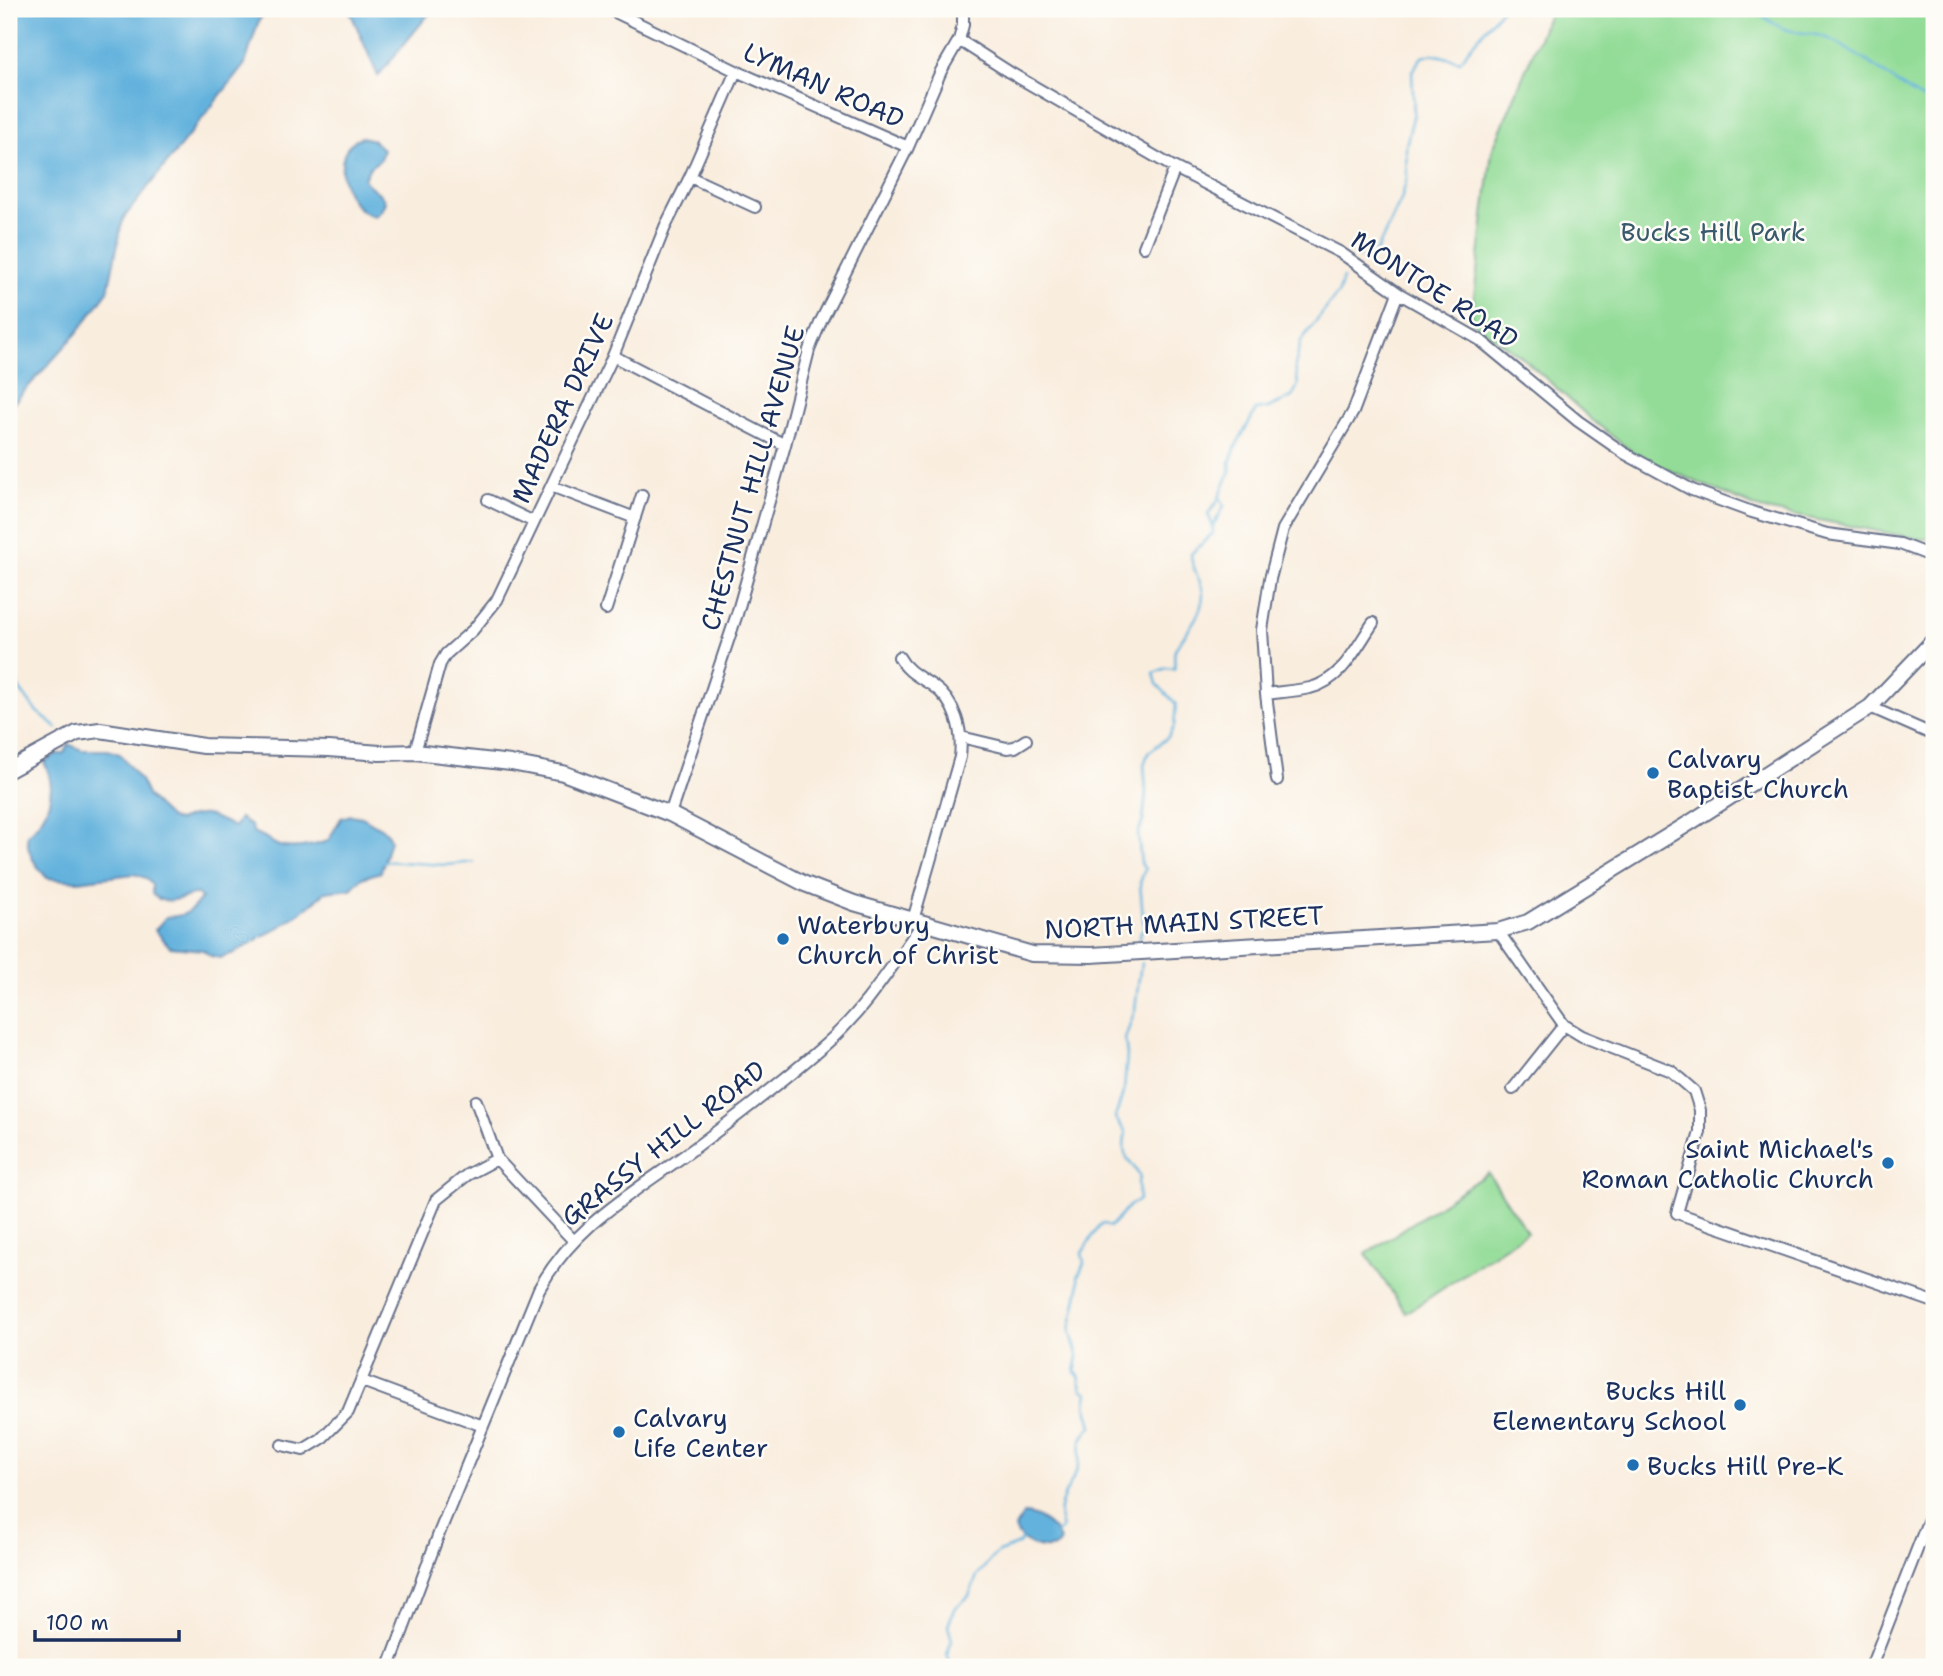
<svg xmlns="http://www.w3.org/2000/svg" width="1943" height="1676" font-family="'Shantell Sans',sans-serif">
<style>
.green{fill:#93dc97;stroke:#57867a;stroke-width:2}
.water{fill:#64b2dd;stroke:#40709e;stroke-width:2}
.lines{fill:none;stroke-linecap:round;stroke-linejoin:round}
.stream{stroke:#64b2dd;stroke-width:2.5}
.minor-casing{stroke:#69728b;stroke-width:14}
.major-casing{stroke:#69728b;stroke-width:18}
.minor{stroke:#fff;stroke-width:10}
.major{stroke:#fff;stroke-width:14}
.poi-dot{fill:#1f6fb2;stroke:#fdfcf7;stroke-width:2.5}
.labels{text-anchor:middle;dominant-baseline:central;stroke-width:5;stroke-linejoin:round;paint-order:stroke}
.street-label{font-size:26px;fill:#1b2f5e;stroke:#fdfcf7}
.park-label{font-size:26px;fill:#395a6c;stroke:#fdfcf7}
.poi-label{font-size:26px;fill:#1b2f5e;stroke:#fdfcf7;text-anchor:start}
</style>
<rect width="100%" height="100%" fill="#fdfcf7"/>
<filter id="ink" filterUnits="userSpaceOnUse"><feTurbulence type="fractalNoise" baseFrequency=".0143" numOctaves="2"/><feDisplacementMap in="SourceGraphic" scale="14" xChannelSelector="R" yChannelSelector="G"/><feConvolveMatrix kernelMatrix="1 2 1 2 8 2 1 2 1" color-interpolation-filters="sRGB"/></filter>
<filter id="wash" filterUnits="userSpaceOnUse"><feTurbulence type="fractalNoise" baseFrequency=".00686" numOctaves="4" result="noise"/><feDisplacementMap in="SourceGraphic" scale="28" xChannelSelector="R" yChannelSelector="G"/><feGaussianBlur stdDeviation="1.57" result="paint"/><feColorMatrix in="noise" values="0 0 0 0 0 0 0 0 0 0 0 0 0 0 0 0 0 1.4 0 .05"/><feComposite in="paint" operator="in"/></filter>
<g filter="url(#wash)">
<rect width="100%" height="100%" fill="#f9edde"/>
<path class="green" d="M1551 9H1934V539H1919L1760 509 1638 457 1591 419 1523 358 1471 321 1492 151Z
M1488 1173 1527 1232 1406 1313 1366 1254Z"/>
<path class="water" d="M9 9H269L259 20 245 64 123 219 108 291 77 333 9 408Z
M349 9H433L378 76Z
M362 137 373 140 383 149 380 160 370 167 364 179C369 189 380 189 385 202L381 211 375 216C343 211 326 149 362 137Z
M68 744 82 750H108L120 754 140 780 148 797 170 818 178 821C203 810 210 814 234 827L240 818 251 826 254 833C264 835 267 839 275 844 288 851 314 846 328 841L341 818 351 815 362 817 387 832 390 840 381 872 362 878 351 889 325 892 312 904 283 925 234 953 220 958 211 956 203 950 170 947 155 930 166 917C186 916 189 913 202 898L197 894C181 897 163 908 152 893V885L146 878 134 874 77 881 47 878C34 863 27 854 27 835 49 816 58 789 44 762L54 755 64 753Z
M1024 1514C1038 1514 1058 1529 1060 1542L1055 1547C1040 1551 1019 1543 1015 1528Z"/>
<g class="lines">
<path class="stream" d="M1752 9C1763 15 1773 25 1785 29 1803 35 1820 32 1837 43 1845 48 1852 52 1860 57 1886 72 1906 94 1934 104
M1358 257 1360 254 1369 256 1376 252 1401 200 1407 178 1406 146 1414 113 1412 71 1422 57 1433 54 1460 61C1473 43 1488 26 1502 9
M1213 526 1224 506 1220 499
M9 679 16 684 36 711 57 728
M383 861 446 865 474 862
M1139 943 1141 931 1144 929 1140 883 1145 869 1141 864 1138 834 1143 821 1146 792 1144 765 1148 753 1168 737 1174 727 1176 704 1157 684 1154 673 1166 668 1174 669C1176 662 1172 655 1176 648 1186 631 1202 616 1203 595 1203 580 1191 572 1191 554L1213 533V527L1208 514 1217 502 1230 472V462L1237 444 1256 410 1268 408 1292 397 1298 385 1295 366 1301 341 1339 292 1343 278
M1057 1533 1062 1529C1054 1505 1067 1493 1076 1472 1081 1462 1079 1449 1082 1439 1084 1435 1089 1430 1092 1426L1086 1404 1088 1393 1082 1389 1079 1376 1075 1372 1078 1357 1070 1330 1079 1288 1078 1277 1084 1263 1082 1253 1099 1226 1103 1223 1110 1227 1129 1206 1139 1200 1138 1183 1140 1177C1129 1155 1120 1161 1126 1132L1115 1118 1124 1090 1127 1055 1125 1039 1135 1009 1141 963
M951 1667 947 1654 952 1640 948 1626 954 1609 969 1596 977 1576 991 1559 999 1552 1019 1544 1023 1538"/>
</g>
</g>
<g filter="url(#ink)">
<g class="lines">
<g class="minor-casing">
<path id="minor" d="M609 9 736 71 908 147
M959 40 1009 72 1175 168 1341 253 1398 293 1480 340 1578 421 1624 453 1692 490 1752 512 1827 534 1900 544 1934 557
M690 177 755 207
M1144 247 1175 168
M613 356 785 445
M551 486 635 518
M488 500 534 522
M606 609 642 495
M899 657C907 672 920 677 933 686 956 702 963 731 960 757L913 920
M1266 694C1281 692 1296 691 1310 688 1342 680 1356 648 1373 623
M1870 707 1934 735
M961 737 1007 748 1015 747 1026 740
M415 752 440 664 446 654 473 630 497 600 613 356 665 227 690 177 736 71
M1277 780 1266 694 1262 630 1270 579 1283 529 1353 412 1398 293
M670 814 737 614 785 445 809 350 821 321 908 147 941 71 959 40 963 25V9
M1498 931 1564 1025 1582 1036 1671 1071 1694 1091 1700 1110V1132L1677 1213 1934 1302
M1513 1089 1564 1025
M476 1101 497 1159 573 1240
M362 1381 483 1426
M282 1445 303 1450 321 1439 348 1412 436 1200 467 1175 497 1159
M389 1667 440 1531 539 1289C576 1222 637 1191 696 1147 740 1114 785 1080 826 1044 865 1010 893 964 923 923
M1871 1667 1934 1506"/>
</g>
<g class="major-casing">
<path id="major" d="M9 770 77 733 100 730 204 746 329 749 380 753 415 752 511 763 563 773 670 814 805 884 854 903 1032 954 1091 955 1498 931 1528 922 1691 822 1870 707 1934 640"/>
</g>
<use href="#minor" class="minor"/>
<use href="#major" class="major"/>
</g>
</g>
<g class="poi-dot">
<circle cx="1653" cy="773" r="7"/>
<circle cx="783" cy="939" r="7"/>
<circle cx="1888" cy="1163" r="7"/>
<circle cx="1740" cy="1405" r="7"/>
<circle cx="619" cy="1432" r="7"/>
<circle cx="1633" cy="1465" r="7"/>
</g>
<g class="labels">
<g class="street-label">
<text transform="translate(824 85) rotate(24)">LYMAN ROAD</text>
<text transform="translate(1435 289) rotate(33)">MONTOE ROAD</text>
<text transform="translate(562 408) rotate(-65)">MADERA DRIVE</text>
<text transform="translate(752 478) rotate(-74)">CHESTNUT HILL AVENUE</text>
<text transform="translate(1184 922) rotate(-3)">NORTH MAIN STREET</text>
<text transform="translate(663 1143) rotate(-38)">GRASSY HILL ROAD</text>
</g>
<g class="park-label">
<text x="1713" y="231">Bucks Hill Park</text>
</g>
<g class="poi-label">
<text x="1667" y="758">Calvary<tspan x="1667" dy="30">Baptist Church</tspan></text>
<text x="797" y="924">Waterbury<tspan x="797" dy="30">Church of Christ</tspan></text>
<text x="1874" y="1148" text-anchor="end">Saint Michael's<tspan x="1874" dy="30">Roman Catholic Church</tspan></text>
<text x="1726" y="1390" text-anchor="end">Bucks Hill<tspan x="1726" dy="30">Elementary School</tspan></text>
<text x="633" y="1417">Calvary<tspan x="633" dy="30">Life Center</tspan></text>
<text x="1647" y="1465">Bucks Hill Pre-K</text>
</g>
</g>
<rect width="1943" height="1676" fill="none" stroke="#fdfcf7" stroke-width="35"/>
<path d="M35 1630v10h144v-10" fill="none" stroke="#1b2f5e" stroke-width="3.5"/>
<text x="46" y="1630" font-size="21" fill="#1b2f5e" stroke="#fdfcf7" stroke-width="5" paint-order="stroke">100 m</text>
</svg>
